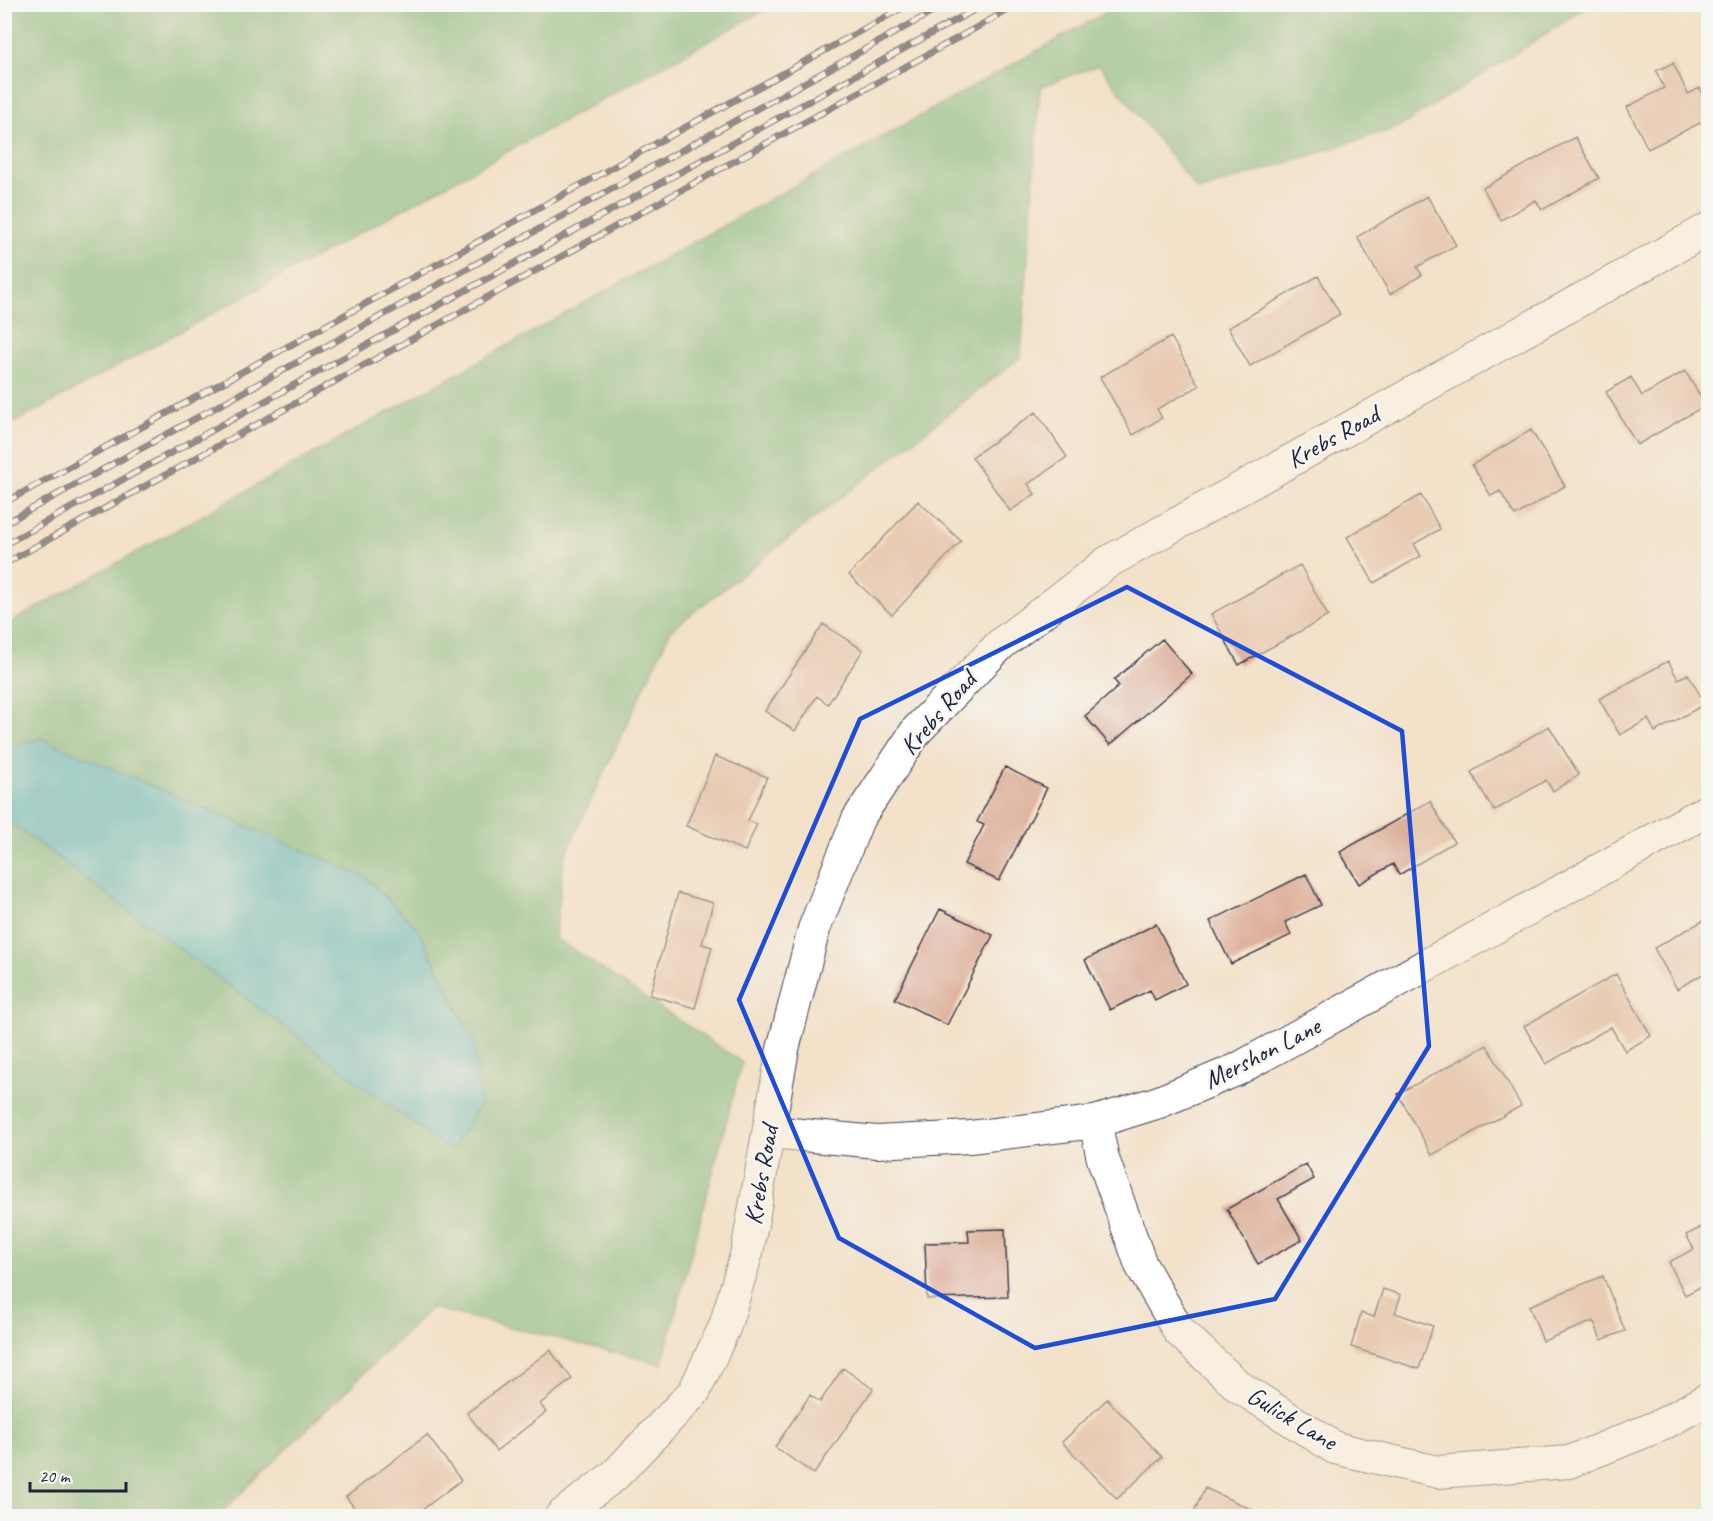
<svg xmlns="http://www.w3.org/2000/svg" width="1713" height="1521" font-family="Caveat,sans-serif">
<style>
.forest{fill:#6cb57c;stroke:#476c5c;stroke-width:1.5}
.water{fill:#4ab7c6;stroke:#366c80;stroke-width:1.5}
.building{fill:#ddaf99}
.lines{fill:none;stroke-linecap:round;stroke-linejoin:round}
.minor-casing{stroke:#413f50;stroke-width:34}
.minor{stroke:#fff;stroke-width:32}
.rail-casing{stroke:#22223b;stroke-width:7}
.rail{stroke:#f6f6f2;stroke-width:4.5;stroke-dasharray:14;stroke-linecap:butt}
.marked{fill:none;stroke:#1d4ed8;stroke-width:4.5;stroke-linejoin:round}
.labels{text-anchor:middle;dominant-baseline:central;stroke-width:5;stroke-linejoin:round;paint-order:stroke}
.street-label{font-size:26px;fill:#22223b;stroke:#f6f6f2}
</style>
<rect width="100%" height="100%" fill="#f6f6f2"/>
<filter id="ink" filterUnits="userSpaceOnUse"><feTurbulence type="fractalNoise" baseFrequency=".0167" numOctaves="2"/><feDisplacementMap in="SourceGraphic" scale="12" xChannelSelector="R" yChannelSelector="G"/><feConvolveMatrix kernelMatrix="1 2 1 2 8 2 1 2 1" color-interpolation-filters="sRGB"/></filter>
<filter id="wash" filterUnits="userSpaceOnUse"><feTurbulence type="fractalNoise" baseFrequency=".008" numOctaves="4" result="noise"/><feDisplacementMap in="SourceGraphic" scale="24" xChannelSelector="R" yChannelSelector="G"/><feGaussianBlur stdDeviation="1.35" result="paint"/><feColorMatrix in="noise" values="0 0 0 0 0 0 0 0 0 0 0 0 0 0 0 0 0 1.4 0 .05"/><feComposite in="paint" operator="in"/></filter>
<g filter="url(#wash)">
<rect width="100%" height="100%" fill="#f3e1c9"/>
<path class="forest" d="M5 4H773L774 5 5 428Z
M1119 5H1591L1399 127 1198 191 1099 65 1040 87 1021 357 671 630 564 858 555 938 742 1062 662 1364 431 1308 218 1516H5L4 626Z"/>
<path class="water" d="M40 738 366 877 419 931 474 1042 480 1105 450 1151 5 818V749Z"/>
<g id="blocks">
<path class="building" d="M1673 63 1688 94 1700 88 1708 105V119L1648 149 1627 107 1664 88 1656 71Z
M1575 137 1599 178 1542 210 1536 200 1501 220 1483 188Z
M1427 196 1456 245 1417 267 1422 275 1390 294 1357 237Z
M1318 276 1340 314 1250 366 1228 328Z
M1171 337 1199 386 1157 409 1162 418 1133 435 1100 377Z
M1685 371 1706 405 1637 445 1606 392 1631 377 1642 396Z
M1036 412 1067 457 1028 484 1035 494 1010 511 972 457Z
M1531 430 1565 486 1515 516 1500 491 1491 496 1472 465Z
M1421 495 1440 529 1414 544 1421 556 1374 583 1347 537Z
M918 501 961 541 892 615 849 575Z
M1300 565 1328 616 1239 665 1211 614Z
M823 624 863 650 828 704 817 696 795 731 765 711Z
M1162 639 1192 674 1110 745 1085 716 1119 686 1114 680Z
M1668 661 1678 679 1688 674 1705 704 1655 732 1648 719 1620 735 1599 699Z
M1549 726 1579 775 1553 791 1546 780 1494 811 1471 772Z
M715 756 767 777 748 821 757 824 745 851 686 826Z
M1005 767 1047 788 999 881 964 864 984 825 977 822Z
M1430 801 1454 842 1399 875 1393 864 1359 884 1340 852Z
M1306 874 1321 905 1285 922 1291 935 1231 964 1210 921Z
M678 893 713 903 702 944 712 947 695 1008 650 995Z
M940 909 993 935 947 1025 895 999Z
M1708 918V971L1677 989 1654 948Z
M1156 924 1186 984 1155 1000 1150 990 1110 1010 1085 960Z
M1616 974 1651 1036 1625 1051 1611 1027 1546 1064 1524 1026Z
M1487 1045 1521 1106 1432 1155 1398 1094Z
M1306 1164 1314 1179 1278 1199 1302 1240 1258 1264 1227 1209Z
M1708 1224V1283L1685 1295 1669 1262 1694 1249 1686 1235Z
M1005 1229 1008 1297 927 1299 925 1243 969 1242 968 1230Z
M1603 1276 1625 1331 1601 1340 1594 1321 1543 1341 1529 1306Z
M1383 1289 1401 1295 1395 1313 1433 1326 1419 1369 1351 1347 1361 1313 1374 1317Z
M550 1350 572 1379 540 1404 546 1412 496 1451 467 1413Z
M843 1368 873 1389 814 1474 775 1447 810 1395 820 1402Z
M1107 1399 1162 1457 1117 1499 1062 1442Z
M427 1435 461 1480 414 1516H361L346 1497Z
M1205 1488 1266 1516H1192Z"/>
</g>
</g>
<g filter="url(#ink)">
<use href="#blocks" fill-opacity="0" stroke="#413f50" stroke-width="1.5"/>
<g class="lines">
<g class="minor-casing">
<path id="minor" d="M1095 1122 1103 1159 1141 1265 1179 1331 1238 1386 1335 1448 1438 1472 1569 1462 1661 1425 1708 1399
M770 1132 877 1142 970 1137 1095 1122 1159 1102 1236 1070 1708 810
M561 1516 615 1475 694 1392 725 1326 747 1252 783 1049 814 929 858 819 917 730 1001 644 1108 562 1708 229"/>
</g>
<use href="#minor" class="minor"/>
<g class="rail-casing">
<path id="rail" d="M4 503 909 4
M4 524 947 4
M4 545 985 4
M4 564 1019 4"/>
</g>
<use href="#rail" class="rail"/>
</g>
</g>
<path d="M0 0H1713V1521H0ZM1127 587 1402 731 1429 1046 1275 1299 1035 1348 839 1238 739 1000 860 719Z" fill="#f3e1c9" fill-opacity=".55" fill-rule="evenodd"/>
<path class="marked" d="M1127 587 1402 731 1429 1046 1275 1299 1035 1348 839 1238 739 1000 860 719Z"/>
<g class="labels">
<g class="street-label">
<text transform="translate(1333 437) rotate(-29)">Krebs Road</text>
<text transform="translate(938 713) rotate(-49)">Krebs Road</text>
<text transform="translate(1262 1053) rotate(-27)">Mershon Lane</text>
<text transform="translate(761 1175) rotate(-80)">Krebs Road</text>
<text transform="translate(1292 1418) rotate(31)">Gulick Lane</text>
</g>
</g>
<rect width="1713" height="1521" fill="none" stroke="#f6f6f2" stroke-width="24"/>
<path d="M30 1482v9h96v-9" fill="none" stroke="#22223b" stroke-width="3"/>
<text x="39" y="1482" font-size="18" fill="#22223b" stroke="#f6f6f2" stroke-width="4.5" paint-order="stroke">20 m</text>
</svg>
